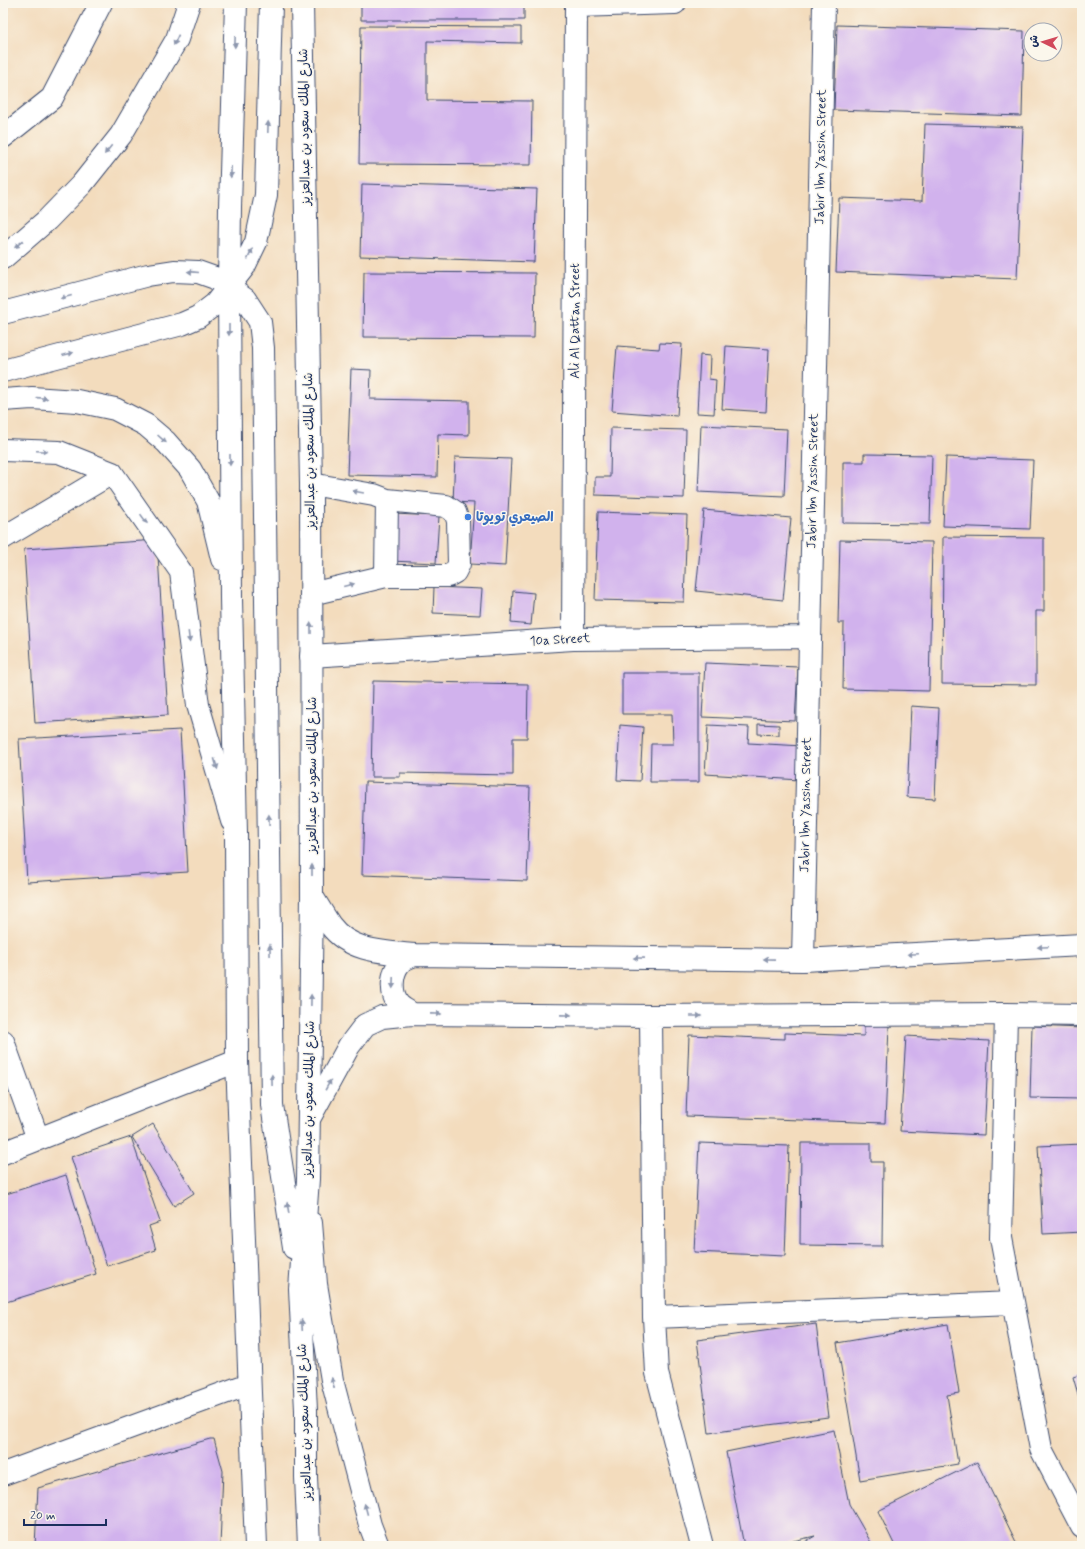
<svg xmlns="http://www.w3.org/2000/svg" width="1085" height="1549" font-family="Mynerve,'Playpen Sans Arabic',sans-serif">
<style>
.building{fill:#d1b2ed}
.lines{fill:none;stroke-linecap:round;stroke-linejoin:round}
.minor-casing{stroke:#3b496c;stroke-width:24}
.major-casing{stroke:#3b496c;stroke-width:24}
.minor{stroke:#fff;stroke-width:22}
.major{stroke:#fff;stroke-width:22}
.oneway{fill:#8d97ae}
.shop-dot{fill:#3f7fe0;stroke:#fbf7ec;stroke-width:1.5}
.labels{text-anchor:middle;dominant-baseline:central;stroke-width:3;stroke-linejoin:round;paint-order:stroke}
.street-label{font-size:13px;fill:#1b2f5e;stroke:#fbf7ec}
.shop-label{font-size:13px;font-weight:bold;fill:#366cbe;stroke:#fbf7ec;text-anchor:start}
</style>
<rect width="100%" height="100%" fill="#fbf7ec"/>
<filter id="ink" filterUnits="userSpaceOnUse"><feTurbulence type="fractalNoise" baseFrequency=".025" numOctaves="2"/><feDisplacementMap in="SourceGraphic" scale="8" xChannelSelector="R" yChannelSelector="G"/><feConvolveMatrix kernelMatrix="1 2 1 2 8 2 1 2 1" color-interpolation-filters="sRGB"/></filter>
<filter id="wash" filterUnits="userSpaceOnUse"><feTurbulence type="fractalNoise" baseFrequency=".012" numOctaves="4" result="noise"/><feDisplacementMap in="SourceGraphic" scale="16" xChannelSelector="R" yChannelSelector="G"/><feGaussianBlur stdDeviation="0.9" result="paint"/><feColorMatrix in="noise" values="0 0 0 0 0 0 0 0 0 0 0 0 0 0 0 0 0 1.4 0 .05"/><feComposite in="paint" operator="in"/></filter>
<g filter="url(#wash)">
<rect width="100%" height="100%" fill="#f3dcbd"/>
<g id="blocks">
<path class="building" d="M361 3H524V20H361Z
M837 25 1024 31 1022 116 834 110Z
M361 26 521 27V43L427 41V100L532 101 531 165 359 164Z
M925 124 1023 127 1017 279 836 272 839 198 922 201Z
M362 184 537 189 534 262 360 256Z
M364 272 535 273 534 338 363 337Z
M660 343 682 344 677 416 612 411 617 346 659 349Z
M726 346 769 349 766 412 722 409Z
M700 355 710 356 709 379 716 380 714 414 697 413Z
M351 369 371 370 370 399 469 401V435L438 434 437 477 347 475Z
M701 425 787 429 784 496 698 492Z
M611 428 686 430 684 498 595 495V477H610Z
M864 454 932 455 930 524 843 523V462H864Z
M455 457 511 459 505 566 470 564 474 503 453 502Z
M946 457 1033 460 1030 529 943 526Z
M704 510 791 518 783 600 696 591Z
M598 512 687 515 684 602 595 600Z
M393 514 439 516 436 563 390 561Z
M943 537 1044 538V611H1036V685L942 684Z
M157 540 168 715 35 723 24 549Z
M840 540 932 542 929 691 843 689 844 623H838Z
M434 587 482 589 480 615 433 613Z
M513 591 534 593 531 625 511 623Z
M705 663 798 667 795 721 702 717Z
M622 673H699V782H650L651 744H673L672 714H622Z
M373 681 528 684 527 738H513V775L400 773V777H371Z
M911 706 939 708 935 799 907 797Z
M758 724 779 725V735L758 734Z
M620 725 643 727 640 781 617 780Z
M708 725 749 727 748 743 803 746 800 780 705 774Z
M180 730 188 872 27 882 19 739Z
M365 782 530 787 527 881 362 875Z
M864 1024 889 1026 885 1123 686 1116 689 1035 785 1039V1033L864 1036Z
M1032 1026 1082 1028V1099L1030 1098Z
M906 1036 989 1041 984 1135 900 1131Z
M153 1124 194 1193 174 1206 132 1137Z
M131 1137 160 1222 149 1226 156 1250 107 1266 71 1157Z
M699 1143 789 1146 785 1256 694 1252Z
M801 1143H871V1162H883L882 1246 800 1245Z
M1082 1144V1232L1043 1234 1038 1146Z
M66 1175 96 1274 3 1303V1195Z
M816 1324 828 1417 709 1433 697 1340Z
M948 1324 959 1393 947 1395 958 1464 860 1480 837 1343Z
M1082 1374V1408L1073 1377Z
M834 1430 849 1504 873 1546H798L815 1536 771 1546H744L726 1452Z
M210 1439H214L223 1471 220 1546H35L38 1488Z
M977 1462 1018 1546H895L878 1511Z
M3 1544 26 1545V1546H3Z"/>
</g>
</g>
<g filter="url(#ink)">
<use href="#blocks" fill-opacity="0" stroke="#3b496c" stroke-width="1"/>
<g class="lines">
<g class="minor-casing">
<path id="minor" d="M576 6 675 3
M3 137 52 98 101 3
M3 450 59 452 112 473 181 572 198 705 232 821
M311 484 374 495 387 500 386 576 311 594
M3 538 112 473
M386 576H448L455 572 459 564 458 521 455 512 446 506 387 500
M573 639 576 3
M311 656 573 639 810 637
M312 896C318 906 324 916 330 925 350 952 384 952 415 955L803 960 1082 945
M803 960 824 3
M412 1014C408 1011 402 1008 399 1005 390 994 391 973 400 963 403 959 410 957 415 955
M1006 1014 1001 1238 1041 1449 1082 1527
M651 1016 654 1317 657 1373 702 1546
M3 1041 38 1139
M309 1119 349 1046 365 1025 382 1017 412 1014 651 1016 1006 1014 1082 1015
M3 1153 237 1061
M311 1223 316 1284 332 1380 370 1525 378 1546
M654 1317 1013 1303
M3 1474 249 1384"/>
</g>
<g class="major-casing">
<path id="major" d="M236 3 230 207 229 286 231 598 236 833 237 1061 256 1546
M302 3 311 484 312 896 308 1179 300 1289 306 1410V1477L309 1546
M3 258 47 220 82 184 121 135 177 39 189 3
M3 313 148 275 174 271 198 272 215 278 245 299 260 322 263 348 272 1105 294 1248
M3 371 182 324 198 317 215 304 244 267 256 242 266 195 271 3
M3 400 32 398 77 401 115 409 146 425 166 442 190 469 208 501 222 559"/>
</g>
<use href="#minor" class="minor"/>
<use href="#major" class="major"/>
</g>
<defs><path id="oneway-solid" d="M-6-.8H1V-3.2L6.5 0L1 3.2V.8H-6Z"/></defs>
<g class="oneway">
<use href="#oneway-solid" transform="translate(176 40) rotate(115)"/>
<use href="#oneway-solid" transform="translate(235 42) rotate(92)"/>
<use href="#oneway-solid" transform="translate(268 127) rotate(-88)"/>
<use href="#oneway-solid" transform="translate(108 150) rotate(128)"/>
<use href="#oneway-solid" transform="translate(231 172) rotate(92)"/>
<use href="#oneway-solid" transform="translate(19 244) rotate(140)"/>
<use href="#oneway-solid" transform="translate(250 254) rotate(-66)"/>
<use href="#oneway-solid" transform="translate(193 272) rotate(-175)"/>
<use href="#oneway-solid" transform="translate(66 297) rotate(165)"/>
<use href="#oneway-solid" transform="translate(229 330) rotate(90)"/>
<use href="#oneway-solid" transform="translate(68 354) rotate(-15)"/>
<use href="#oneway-solid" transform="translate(42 398) rotate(4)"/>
<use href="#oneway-solid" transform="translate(162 439) rotate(42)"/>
<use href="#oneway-solid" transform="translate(42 451) rotate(2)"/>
<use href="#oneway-solid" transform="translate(230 460) rotate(90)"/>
<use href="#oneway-solid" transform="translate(358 492) rotate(-170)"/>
<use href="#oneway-solid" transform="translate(144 519) rotate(55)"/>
<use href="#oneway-solid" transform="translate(349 585) rotate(-14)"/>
<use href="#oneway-solid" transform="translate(311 628) rotate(-90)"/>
<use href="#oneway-solid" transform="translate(189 637) rotate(83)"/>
<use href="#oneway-solid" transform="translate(216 764) rotate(74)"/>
<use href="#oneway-solid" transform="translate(269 820) rotate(-91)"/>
<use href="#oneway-solid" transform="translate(312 870) rotate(-90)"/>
<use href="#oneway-solid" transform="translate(1043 947) rotate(177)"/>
<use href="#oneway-solid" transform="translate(270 950) rotate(-91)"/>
<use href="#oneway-solid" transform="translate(913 954) rotate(177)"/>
<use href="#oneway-solid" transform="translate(639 958) rotate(-179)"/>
<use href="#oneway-solid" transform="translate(769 959) rotate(-179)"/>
<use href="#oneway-solid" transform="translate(393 983) rotate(92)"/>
<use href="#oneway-solid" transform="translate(311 1000) rotate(-89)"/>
<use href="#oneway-solid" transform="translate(436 1014) rotate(1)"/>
<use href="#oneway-solid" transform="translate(566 1015) rotate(1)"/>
<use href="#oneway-solid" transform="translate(696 1016)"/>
<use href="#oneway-solid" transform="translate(272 1080) rotate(-91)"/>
<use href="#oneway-solid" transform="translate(328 1085) rotate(-61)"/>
<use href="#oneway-solid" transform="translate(288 1208) rotate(-99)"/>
<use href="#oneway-solid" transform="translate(302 1325) rotate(-93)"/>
<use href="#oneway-solid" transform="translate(333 1383) rotate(-103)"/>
<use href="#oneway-solid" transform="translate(366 1509) rotate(-105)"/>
</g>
</g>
<circle class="shop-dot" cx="468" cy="517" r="4"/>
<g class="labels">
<g class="street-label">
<text transform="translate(305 127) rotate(-91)">شارع الملك سعود بن عبدالعزيز</text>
<text transform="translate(821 157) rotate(-89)">Jabir Ibn Yassin Street</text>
<text transform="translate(575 321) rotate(-90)">Ali Al Qattan Street</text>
<text transform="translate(310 451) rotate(-91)">شارع الملك سعود بن عبدالعزيز</text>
<text transform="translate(813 481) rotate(-89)">Jabir Ibn Yassin Street</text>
<text transform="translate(560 640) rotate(-3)">10a Street</text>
<text transform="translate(312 775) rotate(-90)">شارع الملك سعود بن عبدالعزيز</text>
<text transform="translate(806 805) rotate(-89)">Jabir Ibn Yassin Street</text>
<text transform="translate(309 1099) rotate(-89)">شارع الملك سعود بن عبدالعزيز</text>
<text transform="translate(305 1422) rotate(-92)">شارع الملك سعود بن عبدالعزيز</text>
</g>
<g class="shop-label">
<text x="476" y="517">الصيعري تويوتا</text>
</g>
</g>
<rect width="1085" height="1549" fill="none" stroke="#fbf7ec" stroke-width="16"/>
<g transform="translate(1043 42) rotate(275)"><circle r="19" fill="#fbf7ec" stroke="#a1a7b3"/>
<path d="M0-3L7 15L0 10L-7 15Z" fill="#d1495b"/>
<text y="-6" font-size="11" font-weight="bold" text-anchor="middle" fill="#1b2f5e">ش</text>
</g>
<path d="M24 1519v6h82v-6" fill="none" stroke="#1b2f5e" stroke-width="2"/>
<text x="30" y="1519" font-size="12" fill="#1b2f5e" stroke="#fbf7ec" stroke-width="3" paint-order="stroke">20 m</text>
</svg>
